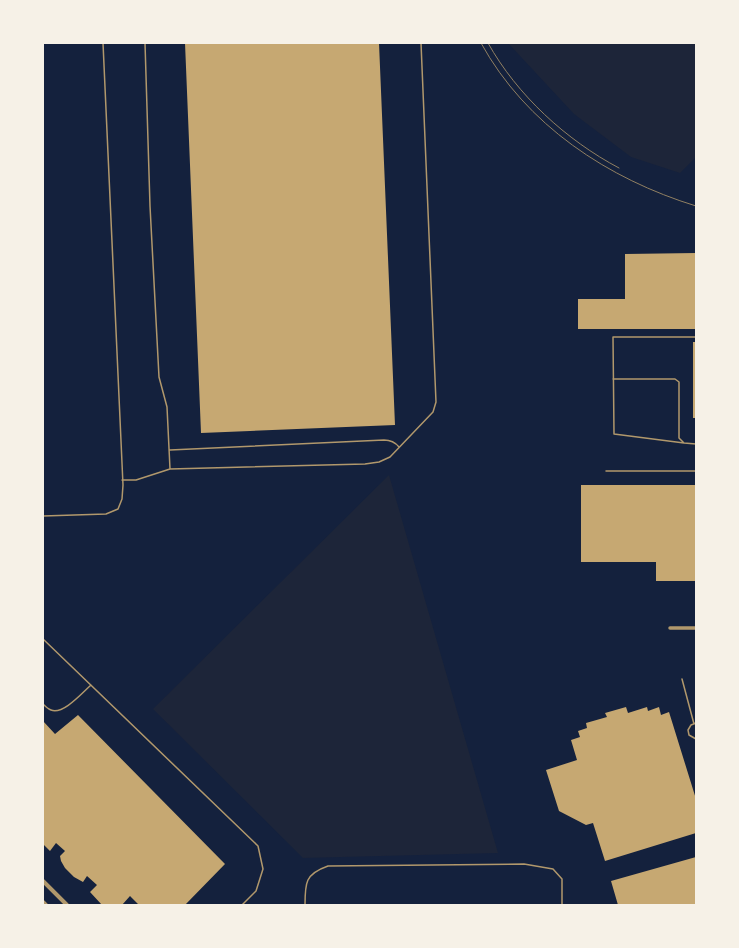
<svg xmlns="http://www.w3.org/2000/svg" width="739" height="948" font-family="Figtree,sans-serif">
<style>
.green{fill:#1d2539}
.building{fill:#c6a872}
.lines{fill:none;stroke-linecap:round;stroke-linejoin:round}
.service{stroke:#b1986c;stroke-width:1.5}
.minor{stroke:#b1986c;stroke-width:3.5}
.tertiary{stroke:#b1986c;stroke-width:4}
.tram{stroke:#918062;stroke-width:1}
</style>
<rect width="100%" height="100%" fill="#14213d"/>
<path class="green" d="M508 43H696V157L680 173 631 157 574 114Z
M389 475 498 853 303 858 153 709Z"/>
<path class="building" d="M185 43H379L395 425 201 433Z
M696 253V329H578V299H625V254Z
M693 342H696V418H693Z
M581 485H696V581H656V562H581Z
M626 707 628 713 647 707 648 711 659 707 661 715 669 712 696 799V833L605 861 593 823 586 825 559 811 546 770 577 760 571 740 580 737 578 731 587 728 586 723 607 717 605 713Z
M78 715 225 864 185 905H139L130 896 122 905H102L90 892 97 885 87 876 83 882 74 877 65 868 61 861 60 856 65 851 56 843 50 851 43 844V721L55 734Z
M696 857V905H618L611 881Z"/>
<g class="lines">
<path class="service" d="M613 379H675L679 382V438L684 443 696 444
M684 443 614 434 613 337H696
M170 450 384 440C391 440 395 442 399 447
M170 469 365 464 379 462 390 457 433 412 436 402 421 43
M606 471H696
M122 480H136L170 469 167 407 159 377 150 206 145 43
M43 516 106 514 118 509 122 499 123 485 103 43
M43 639 258 846 263 869 256 891 242 905
M682 679 694 724
M43 704C45 706 48 709 51 710 63 715 82 693 91 685
M696 723 691 725 688 730 689 735 696 739
M305 905C305 883 305 874 328 866L524 864 553 869 562 879V905"/>
<path class="minor" d="M670 628H696"/>
<path class="tertiary" d="M43 881 67 905
M43 902 46 905"/>
<path class="tram" d="M481 43C526 125 608 179 696 206
M488 43C517 95 566 140 619 168"/>
</g>
<rect width="739" height="948" fill="none" stroke="#f6f1e7" stroke-width="88"/>
</svg>
